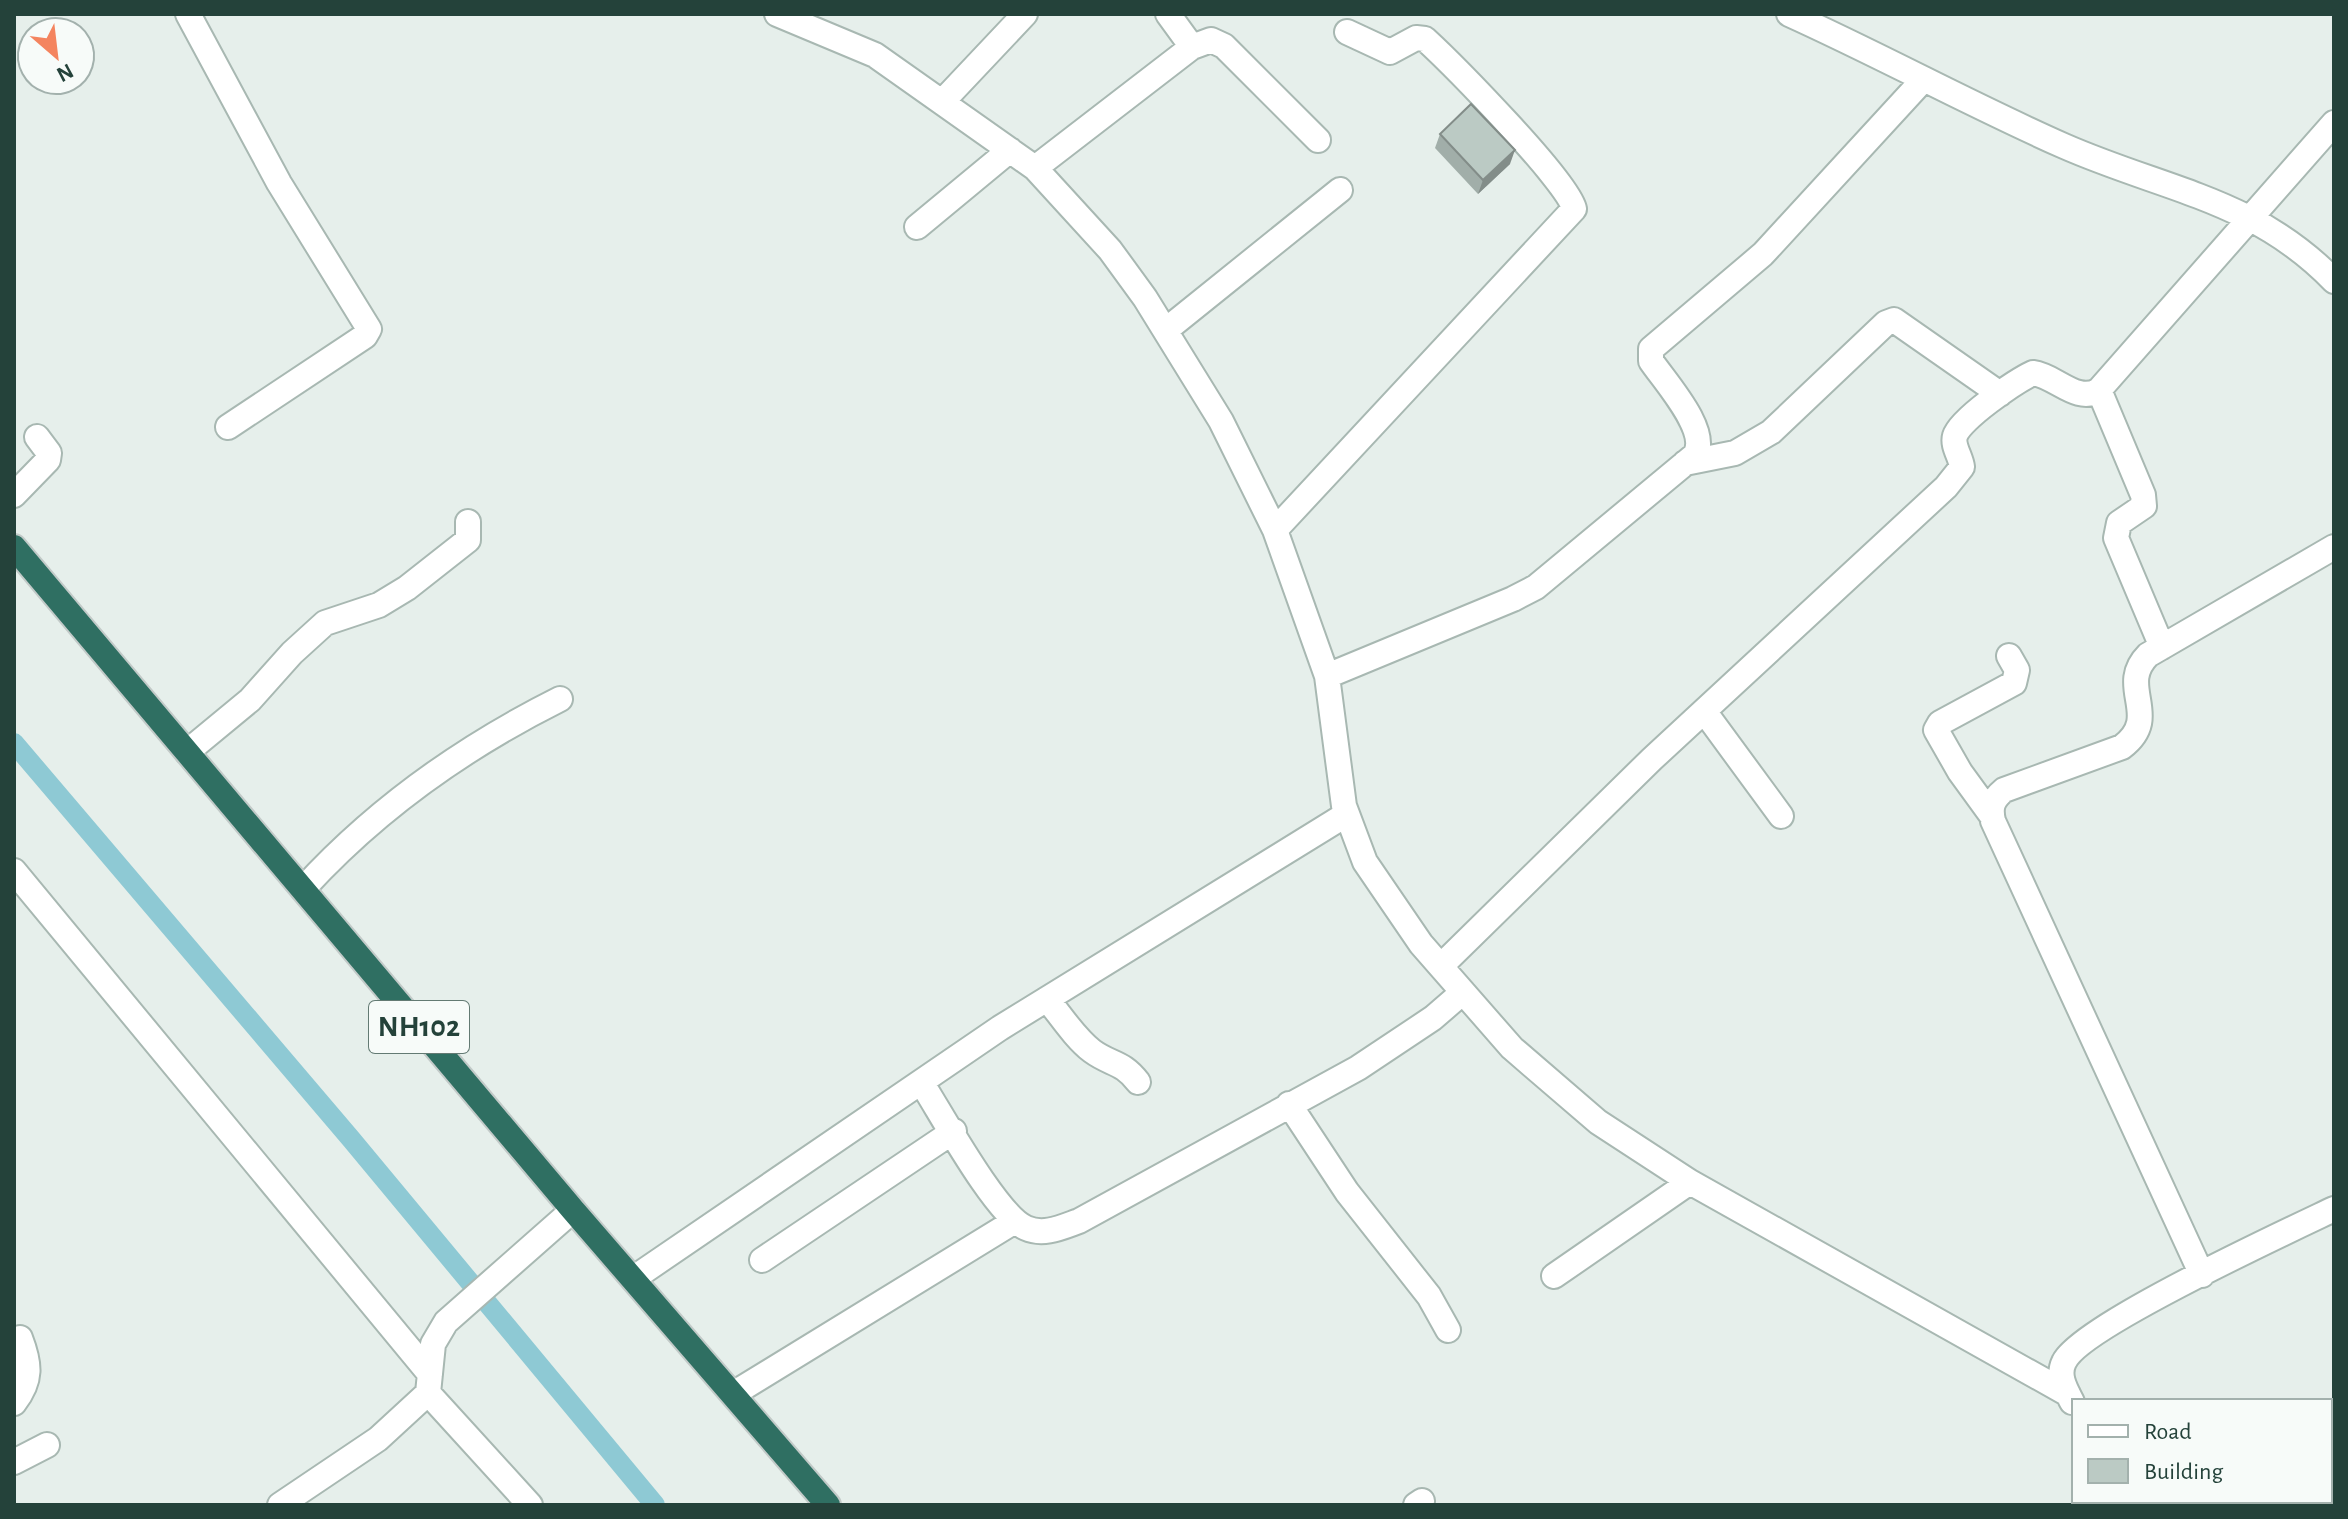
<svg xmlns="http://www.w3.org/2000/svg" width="2348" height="1519" font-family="'Alegreya Sans',sans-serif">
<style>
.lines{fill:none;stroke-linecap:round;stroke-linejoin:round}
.canal{stroke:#8ec9d4;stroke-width:20}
.minor-casing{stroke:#a8b8b2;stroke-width:28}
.highway-casing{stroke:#c2cac8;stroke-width:28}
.minor{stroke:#fff;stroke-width:24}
.highway{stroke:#2f6f62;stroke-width:24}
.wall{fill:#a1aea9}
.shaded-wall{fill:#838d89}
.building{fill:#bbcac4;stroke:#838d89;stroke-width:2}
.labels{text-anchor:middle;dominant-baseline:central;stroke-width:6;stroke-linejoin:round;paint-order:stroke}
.shield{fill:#f7fbf9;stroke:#637a73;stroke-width:2}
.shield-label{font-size:30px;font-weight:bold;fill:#24423a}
</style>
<rect width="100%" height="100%" fill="#e6efeb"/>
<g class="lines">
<path class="canal" d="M14 743 351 1139 655 1505"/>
<g class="minor-casing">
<path id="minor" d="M188 14 279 183 369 329 365 336 228 427
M777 14 875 55 1035 168 1110 250 1145 298 1221 421 1275 530 1327 676 1344 806 1365 862 1421 944 1512 1048 1598 1122 1690 1182 2068 1394
M1789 14C1882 56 1971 105 2064 146 2164 190 2255 199 2334 281
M1192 47 1211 40 1224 46 1318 140
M942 102 1025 14
M1035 168 1192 47 1168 14
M917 227 1010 150
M1166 330 1340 190
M2099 390 2143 495 2144 506 2119 523 2116 538 2162 647
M1685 463 1735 453 1771 432 1886 323 1894 320 2000 394
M14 495 48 460 49 453 37 437
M1275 530 1574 209C1570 183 1450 62 1425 39L1416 38 1390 52 1347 32
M1327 676 1513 599 1536 587 1695 455C1710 431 1666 383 1651 361V349L1763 254 1923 80
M1704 711 1781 816
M187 752 250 700 292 653 325 623 379 605 407 588 468 540V522
M1992 816 1960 772 1936 730 1940 723 2014 683 2017 670 2009 656
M14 871 430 1374
M303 889C377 808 462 748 560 699
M1441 966 1652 759 1946 487 1962 467C1961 457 1952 446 1955 436 1960 419 2016 381 2033 373 2056 376 2077 404 2099 390L2334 123
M1047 999C1061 1016 1075 1038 1092 1051 1111 1065 1122 1061 1138 1082
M921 1082C941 1113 996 1215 1026 1228 1044 1236 1062 1227 1079 1221L1358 1068 1433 1018 1463 992
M1289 1104 1347 1192 1429 1296 1448 1330
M762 1260 954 1131
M2202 1275 1993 821C1990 807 1992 800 2004 790L2122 747C2163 716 2116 687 2148 655L2334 547
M1554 1276 1690 1182
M634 1278 1000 1028 1347 814
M428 1393 530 1505
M733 1394 1015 1221
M2072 1402C2066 1390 2057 1376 2064 1362 2080 1327 2288 1231 2334 1209
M14 1403C32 1380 30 1364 20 1338
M14 1462 47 1445
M2330 1488 2334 1487
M2113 1501 2114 1505
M280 1505 378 1439 428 1393 433 1344 446 1322 573 1210
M1416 1505 1422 1501
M2281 1505 2292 1501"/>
</g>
<g class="highway-casing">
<path id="highway" d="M14 547 573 1210 828 1505"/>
</g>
<use href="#minor" class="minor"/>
<use href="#highway" class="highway"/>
</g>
<path class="wall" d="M1440 134 1510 164 1478 194 1435 148Z"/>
<path class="shaded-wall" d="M1515 150 1510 164 1478 194 1483 180Z"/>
<path class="building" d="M1471 104 1515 150 1483 180 1440 134Z"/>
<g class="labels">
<rect class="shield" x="369" y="1001" width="100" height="52" rx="6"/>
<g class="shield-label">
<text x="419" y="1027">NH102</text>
</g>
</g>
<rect width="2348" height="1519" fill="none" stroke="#24423a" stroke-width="32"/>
<rect x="2072" y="1399" width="260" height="104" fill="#f7fbf9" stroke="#a3b1ad" stroke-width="2"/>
<rect x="2088" y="1425" width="40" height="12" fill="#ffffff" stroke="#a3b1ad" stroke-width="2"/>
<text x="2144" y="1439" font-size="24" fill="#24423a">Road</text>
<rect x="2088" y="1459" width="40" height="24" fill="#bbcac4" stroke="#a3b1ad" stroke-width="2"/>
<text x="2144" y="1479" font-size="24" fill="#24423a">Building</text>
<g transform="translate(56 56) rotate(152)"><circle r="38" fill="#f7fbf9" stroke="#a3b1ad" stroke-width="2"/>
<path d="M0-6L14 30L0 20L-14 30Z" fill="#f4845f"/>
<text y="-12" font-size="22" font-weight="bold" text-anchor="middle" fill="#24423a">N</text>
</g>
</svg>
